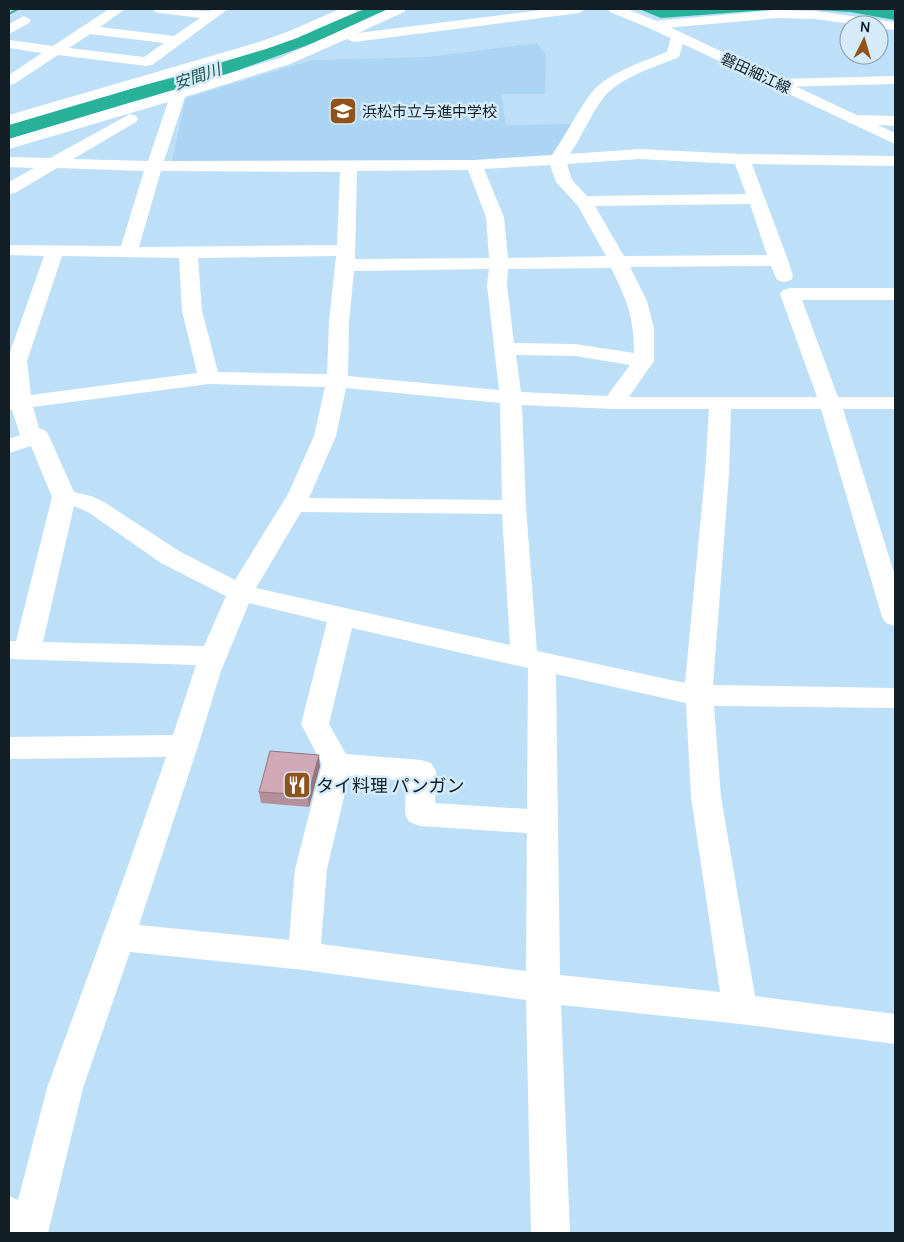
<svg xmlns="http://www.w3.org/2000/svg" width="904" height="1242" font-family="Manrope,'Noto Sans JP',sans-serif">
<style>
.built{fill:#abd5f2}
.water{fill:#29b29a}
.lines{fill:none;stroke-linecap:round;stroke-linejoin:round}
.stream{fill:#29b29a;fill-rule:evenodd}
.river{fill:#29b29a;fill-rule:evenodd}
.minor{fill:#fff;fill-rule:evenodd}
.secondary{fill:#fff;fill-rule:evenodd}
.wall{fill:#b4909c}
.shaded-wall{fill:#92767f}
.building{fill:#d1a8b5;stroke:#92767f}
.labels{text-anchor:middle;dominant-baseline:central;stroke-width:5;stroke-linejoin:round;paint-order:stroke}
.far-street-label{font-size:15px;fill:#111e26;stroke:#d6ebfa}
.far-poi-label{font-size:15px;fill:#111e26;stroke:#d6ebfa;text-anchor:start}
.far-water-label{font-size:16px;font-style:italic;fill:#1c5247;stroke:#d6ebfa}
.poi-label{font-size:18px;fill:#111e26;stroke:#d6ebfa;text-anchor:start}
</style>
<rect width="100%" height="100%" fill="#bde0f8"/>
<path class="built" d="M537 43 546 55 545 94H501L506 125 577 124 552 161 171 164 186 98 312 60 428 57Z"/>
<path class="water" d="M639 9H782L661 18Z
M799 9H895V20L850 12Z"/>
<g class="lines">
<path class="stream" d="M16 9H20L9 15V13Z"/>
<path class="river" d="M365 9H392L389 13 319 41 192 87 132 102 9 139V124L116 92 176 77 305 33Z"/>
<path class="minor" d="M109 9H125L100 27 174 36 200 18 160 13 155 12 154 9 210 11 213 9H228L152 65 147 66 58 55 14 84 9 85V75L42 53 9 48V40L53 46ZM90 34 164 43 144 57 69 48Z
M340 9H358L356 12 297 38 266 49 9 125V115L256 43 287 32Z
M388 9H406L404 12 358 33 550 9H586L579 13 354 42 347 39 290 64 185 97 164 161 474 160 552 155C566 135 578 110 592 92 608 73 644 61 667 52L671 36 678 32 685 36 679 57C657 66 619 78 604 97 591 114 582 136 570 154L639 149 742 154 895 156V166L752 164 788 260 793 276 791 280 784 282 777 280 771 266 630 267 647 301 654 328V361L629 397H817L780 294 783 290 790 288H895V300H802L838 397H895V409H843L895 576V626L886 623 882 617 821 409H731L729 474 713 685 895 688V708L714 706 721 797 755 996 895 1014V1044L740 1024 561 1005 570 1233H531L526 1000 304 970 130 952 83 1088 48 1233H9V1196L18 1200 47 1088 127 869 166 757 9 759V737L173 735 196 665 9 659V641H16L52 497 31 446 9 453V439L20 435 12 410H9V355L44 256 9 255V245L121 246 144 171 57 168 15 193 9 194V182L34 168 9 167V157L50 158 130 114 136 116 138 119 136 122 73 159 148 161 168 102 9 149V139L280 58ZM639 159 735 164 746 194 587 196 572 180 567 164ZM550 165 556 182 578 206 606 256 508 258 504 217 484 169ZM468 170 486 217 489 258 355 259 357 171ZM161 171 340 172 337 245 139 247ZM750 204 767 255 624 256 595 206ZM62 256 179 258 182 311 197 373 31 395 27 361ZM336 256 329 322 327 374 218 372 202 311 198 258ZM611 268C627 300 634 317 634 353L575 344 514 343 507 285 508 269ZM489 269 487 285 499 390 348 376 349 322 354 271ZM516 355 575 356 630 365 607 396 521 392ZM209 384 325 387 314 436 288 494 235 580 179 551 104 502 91 496 74 492 49 436 46 431 39 428 33 407ZM346 388 500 403 502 500 309 498 336 436ZM522 405 613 409H709L705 474 685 683 537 651 526 507ZM74 506 88 512 161 563 226 596 204 646 43 642ZM301 512 502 514 510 645 256 588ZM249 603 327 622 301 724 322 764 295 869 289 940 139 925 198 746 221 671ZM352 628 528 668 527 809 435 803 436 771 431 763 421 760 346 754 329 724ZM556 674 686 703 691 797 720 992 560 975ZM349 776 406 781 405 814 409 822 420 826 527 833 526 971 321 944 327 869Z
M777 10 815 11 895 22V30L879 28V25H858L815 19 777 18 654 29 647 25 654 21Z
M24 16 31 20 29 23 9 34V24Z
M895 76V84L778 87 773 86 771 83 773 80 778 79Z
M855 115 895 116V126L849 123 847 120 849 117Z"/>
<path class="secondary" d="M608 9H627L659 22 895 133V144L649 28 610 12Z"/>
</g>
<path class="wall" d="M320 766 309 807 261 803 259 792Z"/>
<path class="shaded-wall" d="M319 755 320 766 309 807 308 795Z"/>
<path class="building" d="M270 751 319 755 308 795 259 792Z"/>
<defs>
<g id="school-square" transform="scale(1.4375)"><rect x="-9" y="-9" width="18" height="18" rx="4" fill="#92531a" stroke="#d6ebfa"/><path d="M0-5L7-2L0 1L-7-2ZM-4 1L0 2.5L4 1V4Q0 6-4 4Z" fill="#fff"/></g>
<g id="restaurant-square" transform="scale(1.4375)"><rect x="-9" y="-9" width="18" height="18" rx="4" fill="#92531a" stroke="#d6ebfa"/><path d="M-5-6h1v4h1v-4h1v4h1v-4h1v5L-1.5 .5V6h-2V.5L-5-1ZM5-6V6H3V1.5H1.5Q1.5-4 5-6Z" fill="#fff"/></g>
</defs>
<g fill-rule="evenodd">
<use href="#school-square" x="343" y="111"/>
<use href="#restaurant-square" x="297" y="785"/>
</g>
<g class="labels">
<g class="far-street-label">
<text transform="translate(756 73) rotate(25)">磐田細江線</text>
</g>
<g class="far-poi-label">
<text x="362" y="111">浜松市立与進中学校</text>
</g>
<g class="far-water-label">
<text transform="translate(197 76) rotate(-19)">安間川</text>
</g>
<g class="poi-label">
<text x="316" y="785">タイ料理 パンガン</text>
</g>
</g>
<rect width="904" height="1242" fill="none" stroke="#111e26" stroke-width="20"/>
<g transform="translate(864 40) rotate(5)"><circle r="24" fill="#d6ebfa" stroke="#8799a5"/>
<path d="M0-4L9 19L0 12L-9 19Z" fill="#92531a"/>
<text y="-8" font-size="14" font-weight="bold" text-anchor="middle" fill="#111e26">N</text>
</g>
</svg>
